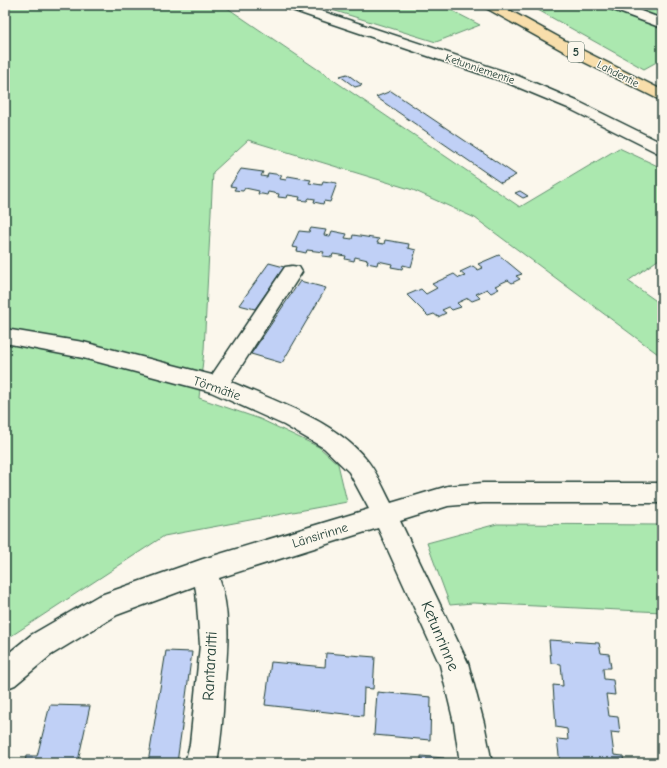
<svg xmlns="http://www.w3.org/2000/svg" width="667" height="768" font-family="'Comic Neue',sans-serif">
<style>
.green{fill:#abe8af;stroke:#659272}
.building{fill:#c0d0f6;stroke:#1f3d34}
.lines{fill:none;stroke-linecap:round;stroke-linejoin:round}
.minor-casing{stroke:#1f3d34;stroke-width:3}
.highway-casing{stroke:#1f3d34;stroke-width:3}
.minor{fill:#fbf7ec;fill-rule:evenodd}
.highway{fill:#f8deab;fill-rule:evenodd}
.labels{text-anchor:middle;dominant-baseline:central;stroke-width:3;stroke-linejoin:round;paint-order:stroke}
.far-street-label{font-size:11px;fill:#1f3d34;stroke:#fbf7ec}
.shield{fill:#fbf7ec;stroke:#61756b;stroke-width:1}
.shield-label{font-size:12px;font-weight:bold;fill:#1f3d34}
.street-label{font-size:13px;fill:#1f3d34;stroke:#fbf7ec}
.near-street-label{font-size:16px;fill:#1f3d34;stroke:#fbf7ec}
</style>
<rect width="100%" height="100%" fill="#fbf7ec"/>
<filter id="ink" filterUnits="userSpaceOnUse"><feTurbulence type="fractalNoise" baseFrequency=".025" numOctaves="2"/><feDisplacementMap in="SourceGraphic" scale="8" xChannelSelector="R" yChannelSelector="G"/><feConvolveMatrix kernelMatrix="1 2 1 2 8 2 1 2 1" color-interpolation-filters="sRGB"/></filter>
<g filter="url(#ink)">
<path class="green" d="M5 5H223L520 207 619 148 662 168V257L628 281 662 305V357L475 218 413 190 248 140 213 172 204 350 199 398 260 419 319 447 338 464 347 502 164 536 5 640Z
M316 5H441L480 25 436 42Z
M529 5H662V59L644 69Z
M497 524 662 525V612L473 603 450 605 427 543Z"/>
<path class="building" d="M347 74 362 85 355 87 340 76Z
M391 91 516 175 501 183 376 97Z
M241 169 263 172 261 176 267 177 268 173 282 175 280 179 286 180 288 176 311 180 309 183 322 185 323 181 337 183 330 202 324 201 323 204 314 202 315 199 309 198 307 201 299 200 300 197 288 195 287 198 278 197 279 194 268 192 267 195 262 194H258L259 191 245 188 243 191 234 190 236 187 230 186Z
M520 191 528 196 523 198 515 193Z
M311 228 326 230 324 235 330 236 332 231 347 234 345 238 352 239 353 235 379 239 377 243 384 244 385 240 409 244 408 248 416 250 411 267 403 265 402 269 391 267 392 264 378 261 377 265 367 263 368 260 355 257 354 261 345 259 346 256 333 254 332 257 322 256 324 252 307 250 306 253 297 251 298 248 292 247 299 231 309 232Z
M499 255 522 274 516 276 520 279 512 283 508 280 495 286 499 289 491 293 487 289 476 294 480 298 472 301 468 298 457 303 461 307 452 310 449 307 442 310 446 313 438 317 434 314 428 316 407 295 421 289 426 294 437 288 432 284 454 274 459 278 465 276 460 272 473 266 478 270 483 268 478 264Z
M269 263 284 267 255 309 239 305Z
M300 281 326 288 282 363 251 354Z
M549 640 599 643 601 653 609 654 611 668H603L604 679 613 680 615 695 606 694 609 716 618 717 620 733 611 732 614 755 623 756 624 763H560L557 739 568 740 567 729 556 727 553 685 563 686 561 664 551 663Z
M166 651 192 652 177 763H148Z
M326 653 375 657 373 689 364 688 363 716 265 705 271 662 325 667Z
M377 692 431 697 430 740 374 735Z
M50 705 90 706 78 761H64V763H25L26 756H37Z
M421 756 444 758V763H421Z"/>
<g class="lines">
<g class="minor-casing">
<path id="minor" d="M285 5H303L518 76 579 102 662 143V154L656 152 568 108 508 83 318 19 286 8Z
M607 5H625L662 19V28L608 8Z
M292 266 299 267 302 272 231 382C275 401 333 420 365 458 376 470 383 488 391 503L448 486 483 483H662V503H483L448 506 400 521 468 663 484 723 492 763H460L454 723 440 665 378 528 219 578C232 614 227 656 224 693 223 717 221 740 217 763H185L190 744 200 645 196 591 195 586 117 615 51 655 15 685 5 689V656L31 635 98 596 203 559 369 509 349 472 324 448 284 425 211 392 83 358 5 343V329L83 342 212 375 285 267Z"/>
</g>
<g class="highway-casing">
<path id="highway" d="M485 5H500L584 51 662 90V101L574 57 486 8Z"/>
</g>
<use href="#minor" class="minor"/>
<use href="#highway" class="highway"/>
</g>
</g>
<g class="labels">
<g class="far-street-label">
<text transform="translate(480 69) rotate(19)">Ketunniementie</text>
<text transform="translate(618 74) rotate(27)">Lahdentie</text>
</g>
<rect class="shield" x="568" y="42" width="16" height="20" rx="3"/>
<g class="shield-label">
<text x="576" y="52">5</text>
</g>
<g class="street-label">
<text transform="translate(217 388) rotate(19)">Törmätie</text>
<text transform="translate(320 535) rotate(-17)">Länsirinne</text>
</g>
<g class="near-street-label">
<text transform="translate(440 636) rotate(67)">Ketunrinne</text>
<text transform="translate(210 666) rotate(-87)">Rantaraitti</text>
</g>
</g>
<rect width="667" height="768" fill="none" stroke="#fbf7ec" stroke-width="20"/>
<rect x="10" y="10" width="647" height="748" fill="none" stroke="#1f3d34" stroke-width="1.5" filter="url(#ink)"/>
</svg>
